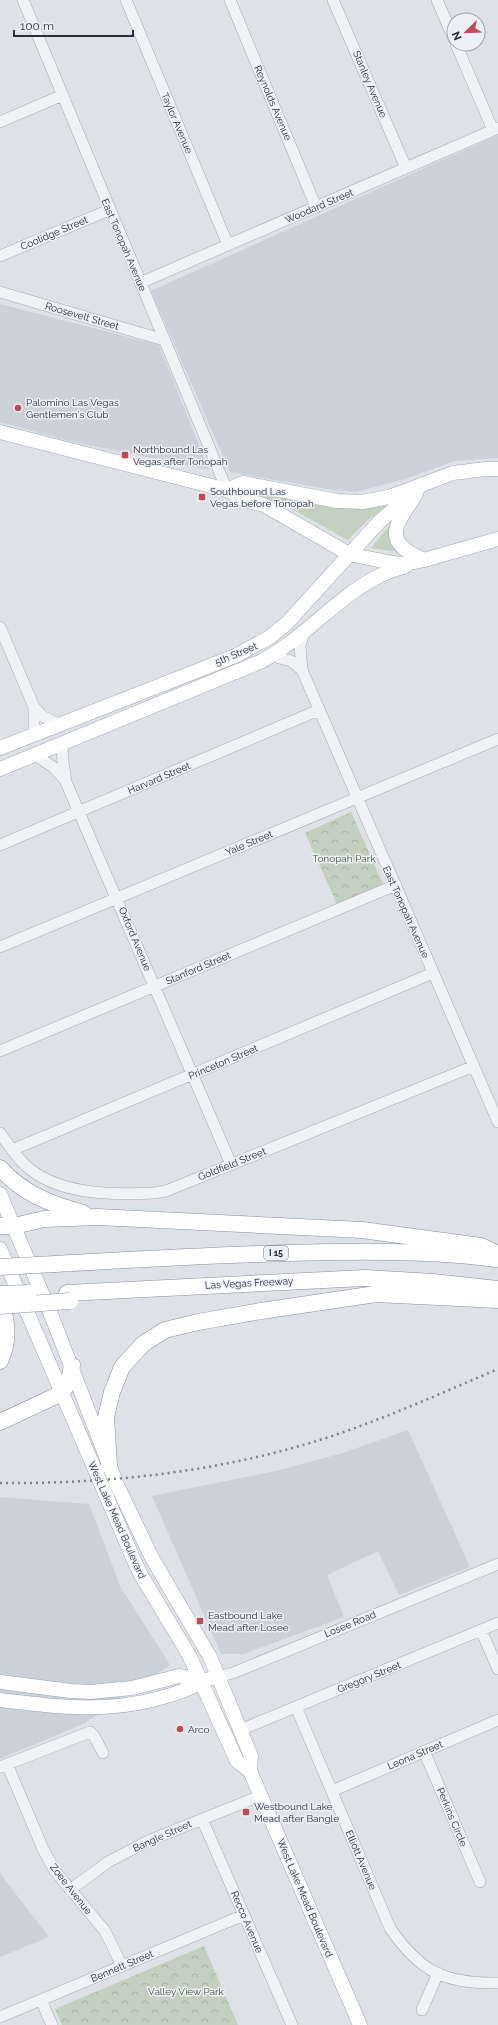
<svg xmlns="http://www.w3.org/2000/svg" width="498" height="2025" font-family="Raleway,sans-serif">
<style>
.built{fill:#ccd0d8}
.green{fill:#c3cfbf}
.park{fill:url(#park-crowns)}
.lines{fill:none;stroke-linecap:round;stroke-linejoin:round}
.minor-casing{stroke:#a4a8b0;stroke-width:12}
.major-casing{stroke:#9ea5b1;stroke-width:15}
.highway-casing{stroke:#868e9b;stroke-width:17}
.minor{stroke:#f0f2f5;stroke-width:11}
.major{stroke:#fff;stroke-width:14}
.highway{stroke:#fff;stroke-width:16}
.rail{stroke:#78808e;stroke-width:2.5;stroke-dasharray:2 4;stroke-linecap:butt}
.highway-bridge-casing{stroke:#868e9b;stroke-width:17;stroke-linecap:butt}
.highway-bridge{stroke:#fff;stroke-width:16}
.poi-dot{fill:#c24b5b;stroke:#edf0f4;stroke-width:1.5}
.labels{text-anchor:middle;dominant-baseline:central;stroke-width:3;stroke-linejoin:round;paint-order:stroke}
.shield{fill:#edf0f4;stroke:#636973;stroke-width:1}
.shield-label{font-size:9px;font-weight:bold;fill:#282f3c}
.street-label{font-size:10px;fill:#282f3c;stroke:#edf0f4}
.poi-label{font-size:10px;fill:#282f3c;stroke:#edf0f4;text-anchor:start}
.park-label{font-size:10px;fill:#3c5637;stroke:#edf0f4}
</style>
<defs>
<pattern id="park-crowns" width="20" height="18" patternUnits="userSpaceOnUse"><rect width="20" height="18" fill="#c3cfbf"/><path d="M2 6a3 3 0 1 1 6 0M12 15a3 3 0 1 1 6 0" fill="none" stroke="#a8b2a5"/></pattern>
</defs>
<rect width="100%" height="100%" fill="#dee1e6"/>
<path class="built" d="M498 135V458L454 461 405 479 356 492 333 490 230 472 151 291Z
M0 304 159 345 209 470 69 441 0 422Z
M408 1430 470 1567 399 1595 378 1551 327 1575 344 1617 244 1654H221L152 1496 276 1471 343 1453Z
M0 1497 89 1504 120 1586 170 1665 85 1723 0 1759Z
M0 1871 2 1876 49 1937 0 1957Z"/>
<path class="green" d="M243 492 319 503 386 502 388 504 369 519 348 540 279 502Z
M391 524 398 552 371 548Z"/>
<path class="park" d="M351 812 383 884 337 904 305 833Z
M204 1946 238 2025H62L55 2009Z"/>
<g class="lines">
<g class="minor-casing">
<path id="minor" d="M23 0C92 163 158 327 227 490
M126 0 228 245
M230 0 316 207
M333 0 406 168
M437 0 454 39
M456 44 493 130
M0 122 63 95
M0 256 109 210
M140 283 498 128
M0 292 164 340
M0 627 34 707 42 716 60 725
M304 632 300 646 302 670 498 1122
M272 656 291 661 302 670
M34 736V707
M62 745 63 762 66 782 231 1164
M35 755 53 767 66 781
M0 845 319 710
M0 947 498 739
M0 1051 396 885
M0 1133C8 1144 15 1155 25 1165 57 1195 112 1195 154 1193L166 1191 474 1066
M12 1150 433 973
M481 1630 498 1669
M217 1677 233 1673 498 1564
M296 1707 390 1928C420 1972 445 1984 498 1983
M240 1730 498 1623
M424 1751 480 1882
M7 1764 43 1849 55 1871 105 1931 122 1966
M0 1767 90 1732 94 1736 103 1753
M332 1791 498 1720
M202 1819 292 2025
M70 1890 108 1862 148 1841 260 1796
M41 2000 52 2025
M422 2010 438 1973
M0 2017 244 1915"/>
</g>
<g class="major-casing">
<path id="major" d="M0 432 227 490 245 500 264 505 349 554 392 563 405 564 424 560 498 539
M227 490 243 483 337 501 362 502 389 497 453 473 486 469H498
M416 494C396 525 380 541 424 560
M0 748 235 656 270 637 287 623 379 522 423 484
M0 769 260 662C302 640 333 601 375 578 384 573 396 569 406 566
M0 1194 52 1317 117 1485 152 1558 210 1657 251 1756 250 1771 360 2025
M0 1249 133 1558 141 1575 189 1655 237 1761 250 1771
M0 1682 71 1691 91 1692 132 1688 179 1676 201 1680
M0 1700C51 1706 101 1713 152 1700 164 1697 176 1694 187 1689 195 1686 200 1681 209 1679"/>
</g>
<g class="highway-casing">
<path id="highway" d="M0 1168C23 1194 51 1204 83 1213
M0 1226H14L44 1219 98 1217 362 1230 481 1246 498 1254
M55 1264C149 1259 242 1253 336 1252 389 1251 444 1252 496 1259
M67 1293 365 1278 433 1282 498 1289
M0 1298C7 1320 10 1340 0 1361
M0 1422 62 1393 69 1381 72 1365
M109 1466 106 1417 112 1392 122 1367 143 1344 165 1330 198 1322 261 1311 376 1294 498 1300"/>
</g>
<use href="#minor" class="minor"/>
<use href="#major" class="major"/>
<use href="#highway" class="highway"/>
<path class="rail" d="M0 1483C113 1484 228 1471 335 1435 391 1416 444 1392 498 1369"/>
<g class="highway-bridge-casing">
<path id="highway-bridge" d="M0 1267 55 1264
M0 1294 28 1293
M0 1306 70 1301"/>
</g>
<use href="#highway-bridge" class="highway-bridge"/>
</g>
<g class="poi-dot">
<circle cx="18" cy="408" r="4"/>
<rect x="121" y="451" width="8" height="8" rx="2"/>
<rect x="198" y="493" width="8" height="8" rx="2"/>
<rect x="196" y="1617" width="8" height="8" rx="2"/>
<circle cx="180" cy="1729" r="4"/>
<rect x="242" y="1808" width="8" height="8" rx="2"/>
</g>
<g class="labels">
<rect class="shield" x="264" y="1246" width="24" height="14" rx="3"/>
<g class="shield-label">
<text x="276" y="1253">I 15</text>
</g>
<g class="street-label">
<text transform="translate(370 84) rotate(67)">Stanley Avenue</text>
<text transform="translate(273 103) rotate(67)">Reynolds Avenue</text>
<text transform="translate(177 123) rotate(67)">Taylor Avenue</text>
<text transform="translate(319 206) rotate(-23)">Woodard Street</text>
<text transform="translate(54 233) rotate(-23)">Coolidge Street</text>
<text transform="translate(124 245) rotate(67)">East Tonopah Avenue</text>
<text transform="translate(82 316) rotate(16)">Roosevelt Street</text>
<text transform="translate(236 654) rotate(-23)">5th Street</text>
<text transform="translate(159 778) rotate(-23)">Harvard Street</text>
<text transform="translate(249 843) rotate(-23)">Yale Street</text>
<text transform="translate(406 912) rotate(66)">East Tonopah Avenue</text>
<text transform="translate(135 939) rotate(67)">Oxford Avenue</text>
<text transform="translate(198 968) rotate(-23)">Stanford Street</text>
<text transform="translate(223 1062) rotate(-23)">Princeton Street</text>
<text transform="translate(232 1164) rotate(-22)">Goldfield Street</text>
<text transform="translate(249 1283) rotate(-3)">Las Vegas Freeway</text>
<text transform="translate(117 1520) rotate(66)">West Lake Mead Boulevard</text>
<text transform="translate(350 1624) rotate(-22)">Losee Road</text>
<text transform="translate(369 1677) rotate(-22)">Gregory Street</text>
<text transform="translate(415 1755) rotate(-23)">Leona Street</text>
<text transform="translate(452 1817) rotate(67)">Perkins Circle</text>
<text transform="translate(162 1836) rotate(-24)">Bangle Street</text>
<text transform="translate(361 1860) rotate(67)">Elliott Avenue</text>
<text transform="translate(71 1889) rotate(52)">Zoee Avenue</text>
<text transform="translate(305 1898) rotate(67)">West Lake Mead Boulevard</text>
<text transform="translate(247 1922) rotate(67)">Recco Avenue</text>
<text transform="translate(122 1966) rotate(-23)">Bennett Street</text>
</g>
<g class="poi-label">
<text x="26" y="402">Palomino Las Vegas<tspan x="26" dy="12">Gentlemen's Club</tspan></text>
<text x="133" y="449">Northbound Las<tspan x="133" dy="12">Vegas after Tonopah</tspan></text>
<text x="210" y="491">Southbound Las<tspan x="210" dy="12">Vegas before Tonopah</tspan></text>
<text x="208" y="1615">Eastbound Lake<tspan x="208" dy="12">Mead after Losee</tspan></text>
<text x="188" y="1729">Arco</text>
<text x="254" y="1806">Westbound Lake<tspan x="254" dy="12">Mead after Bangle</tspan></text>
</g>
<g class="park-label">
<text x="344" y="858">Tonopah Park</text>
<text x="186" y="1991">Valley View Park</text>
</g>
</g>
<g transform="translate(466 32) rotate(247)"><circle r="19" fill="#edf0f4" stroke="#9ea3aa"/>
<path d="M0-3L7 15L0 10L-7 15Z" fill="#c24b5b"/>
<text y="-6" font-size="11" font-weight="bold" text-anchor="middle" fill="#282f3c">N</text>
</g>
<path d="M14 30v6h119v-6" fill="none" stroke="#282f3c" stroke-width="2"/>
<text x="20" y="30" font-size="12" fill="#282f3c" stroke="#edf0f4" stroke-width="3" paint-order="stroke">100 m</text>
</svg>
